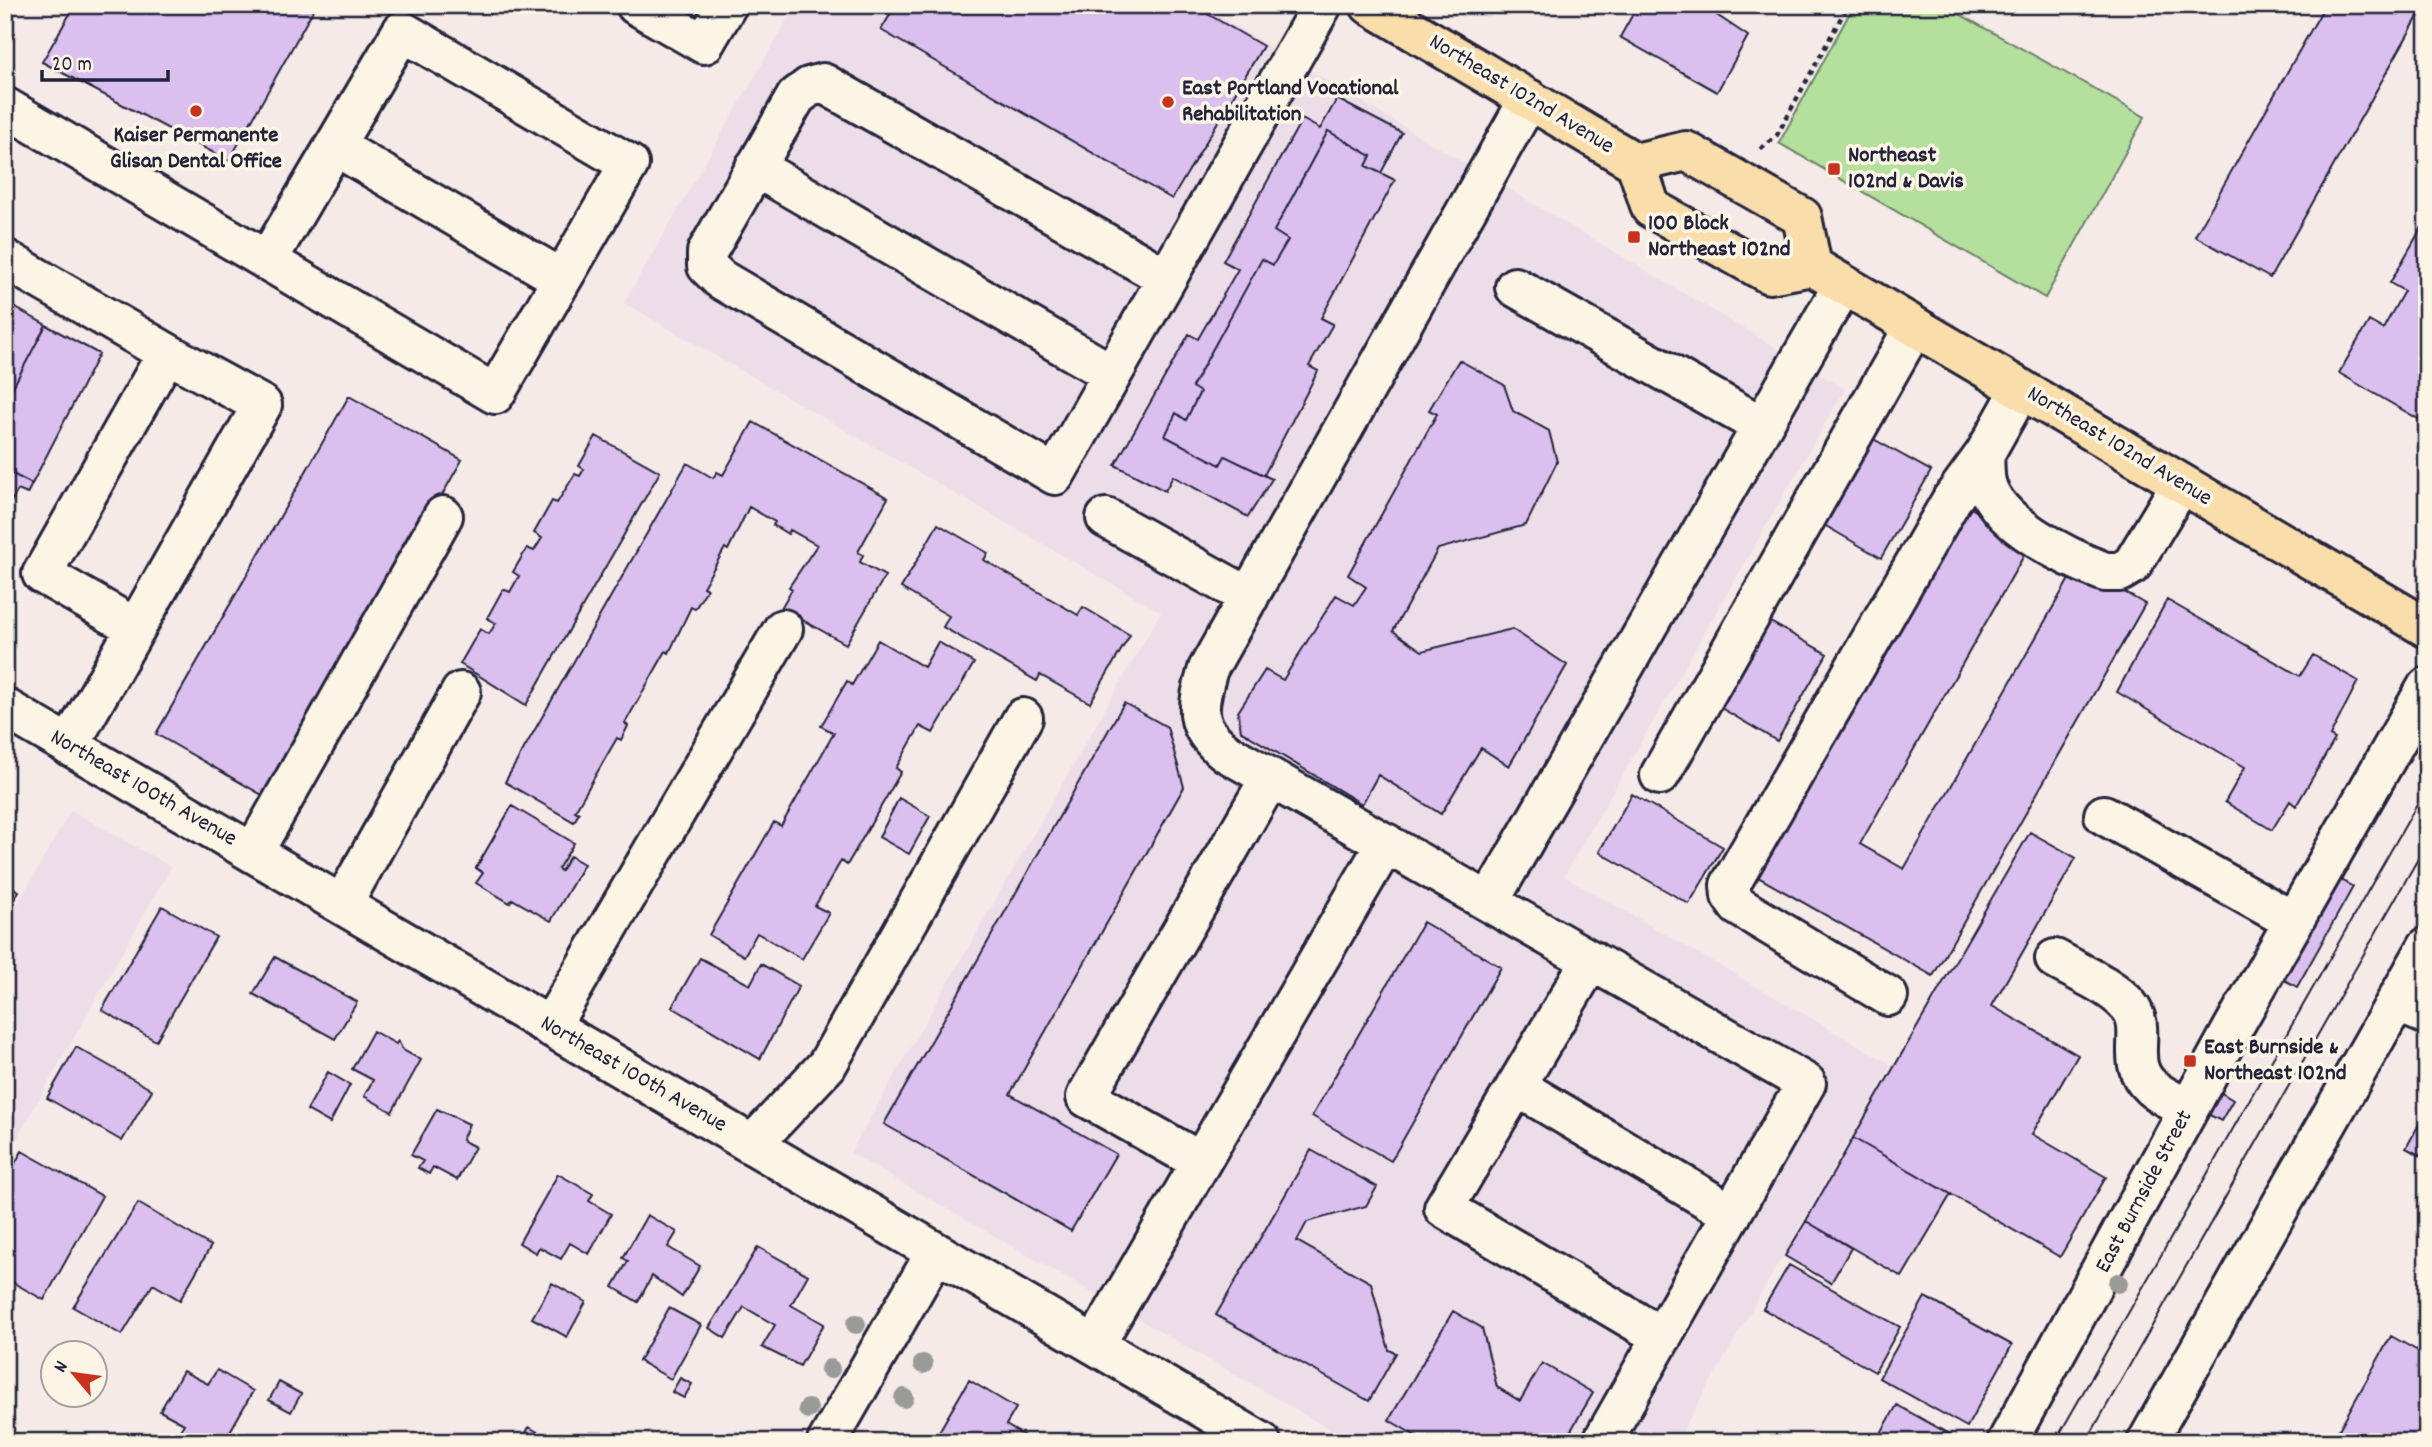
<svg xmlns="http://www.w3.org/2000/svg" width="2432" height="1447" font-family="Dekko,sans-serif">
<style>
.built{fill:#eddde9}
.green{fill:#b4df9c;stroke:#6b806c;stroke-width:2}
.building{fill:#dbc0ef;stroke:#22223b;stroke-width:2}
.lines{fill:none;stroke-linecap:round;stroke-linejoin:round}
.minor-casing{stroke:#22223b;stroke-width:44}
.major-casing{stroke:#22223b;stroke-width:44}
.path{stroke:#22223b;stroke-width:4.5;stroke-dasharray:5 5;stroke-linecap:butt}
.minor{stroke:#fcf5e5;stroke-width:38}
.major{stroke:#f9deab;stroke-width:38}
.tram{stroke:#22223b;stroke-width:2}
.tree{fill:#999b98}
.poi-dot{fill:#c8321e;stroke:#fcf5e5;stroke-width:2.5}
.labels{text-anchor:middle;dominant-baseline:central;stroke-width:7;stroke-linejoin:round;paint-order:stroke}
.poi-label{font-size:23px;font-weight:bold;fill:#22223b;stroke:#fcf5e5;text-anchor:start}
.street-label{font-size:23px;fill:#22223b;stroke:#fcf5e5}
</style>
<rect width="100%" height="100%" fill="#f5eae7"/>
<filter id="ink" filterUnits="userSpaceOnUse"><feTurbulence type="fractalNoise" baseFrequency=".0143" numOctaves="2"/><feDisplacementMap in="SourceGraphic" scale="14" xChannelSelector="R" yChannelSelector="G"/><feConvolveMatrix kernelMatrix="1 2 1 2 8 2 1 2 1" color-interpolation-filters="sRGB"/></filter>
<g filter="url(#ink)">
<path class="built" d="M796 5H1199L1845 389 1564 876 1892 1065 1676 1442H1352L850 1153 1161 612 624 303Z
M71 810 171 867 5 1159V926Z"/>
<path class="green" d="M1854 5H1943L2145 117 2045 298 1779 143Z"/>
<path class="building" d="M75 5H316L229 161 42 62Z
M896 5H1192L1263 46 1172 199 881 30Z
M1638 5H1691L1704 12 1706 8 1748 36 1717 92 1620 37Z
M2325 5H2402L2419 15 2270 278 2195 236Z
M1337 99 1402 133 1381 173 1366 166 1371 156 1328 131 1274 231 1288 240 1273 265 1262 259 1192 387 1200 392 1186 420 1176 413 1165 436 1220 465 1225 456 1272 479 1248 517 1173 476 1165 491 1115 465 1189 334 1198 339 1238 269 1223 261 1302 119 1320 129Z
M1328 131 1371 156 1366 166 1395 180 1321 318 1333 324 1309 366 1318 371 1264 475 1225 456 1220 465 1165 436 1176 413 1186 420 1200 392 1192 387 1262 259 1273 265 1288 240 1274 231Z
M2427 218V424L2339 373 2369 321 2383 329 2404 291 2390 283Z
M5 302 46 325 5 402Z
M46 325 99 354 32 484 5 470V402Z
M1459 360 1504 385 1513 411 1549 431 1557 462 1526 525 1438 549 1393 631 1422 651 1512 629 1567 665 1509 766 1481 748 1441 814 1378 775 1362 804 1241 731 1238 712 1265 670 1283 680 1336 595 1354 605 1366 587 1348 575 1437 414 1429 410Z
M349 396 462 460 269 799 156 734Z
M753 422 888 498 858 552 863 555 860 562 885 576 846 644 781 608 792 589 789 587 817 545 790 530 788 534 773 525 775 522 749 507 728 550 725 548 703 587 707 589 695 609 691 607 669 653 666 651 625 723 628 726 621 740 617 738 575 811 579 813 574 822 505 782 687 463 713 478 717 472 723 475Z
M596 436 660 472 526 705 460 664 480 629 489 634 496 623 487 618 503 589 510 592 519 576 513 572 527 548 534 551 542 538 534 533 552 501 557 503 575 474 580 476 584 469 579 466Z
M1868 436 1931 471 1881 558 1819 522Z
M5 470 32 484 27 494 18 490 5 512Z
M1962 503 2031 543 1860 844 1904 869 2077 565 2145 604 1933 976 1751 873Z
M938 524 988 553 984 560 1078 615 1083 607 1130 635 1090 703 1040 675 1037 681 943 627 949 616 901 588Z
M2167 600 2300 676 2313 655 2358 681 2330 736 2335 739 2296 806 2290 801 2272 830 2225 802 2245 767 2117 692Z
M1765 619 1827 654 1777 741 1716 705Z
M878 640 924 667 938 642 974 663 933 733 920 726 896 768 901 772 847 865 841 861 815 906 829 913 802 959 757 933 744 956 709 935 774 822 781 826 834 733 821 726 847 681 852 685Z
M1124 703 1167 727 1184 787 1010 1094 1116 1154 1071 1231 884 1124Z
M1632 794 1723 847 1689 904 1599 852Z
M899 798 930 816 909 854 879 837Z
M512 806 574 843 558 869 561 871 570 856 584 864 551 921 512 899 510 903 476 883 483 873 476 868Z
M2030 832 2076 858 1992 1006 2078 1055 2032 1134 2106 1177 2060 1257 1853 1138Z
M2335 877 2353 887 2297 987 2279 977Z
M5 883 19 891 5 914Z
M162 906 216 937 156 1041 102 1010Z
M1423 922 1501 967 1391 1161 1312 1116Z
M275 957 357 1002 335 1039 253 994Z
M700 958 750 985 761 964 799 986 760 1059 672 1007Z
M373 1031 396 1044 398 1041 403 1050 421 1060 392 1112 364 1096 373 1080 352 1069Z
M76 1047 152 1090 122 1141 47 1098Z
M328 1072 350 1085 330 1123 307 1110Z
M2215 1089 2233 1100 2221 1121 2202 1111Z
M437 1109 469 1124 462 1140 475 1147 457 1180 433 1167 429 1174 418 1168 423 1161 411 1155Z
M2427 1110V1159L2406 1148Z
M1853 1138 1951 1194 1902 1277 1806 1221Z
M1311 1150 1377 1187 1366 1206 1307 1222 1297 1241 1371 1283 1389 1350 1396 1353 1369 1401 1216 1315Z
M22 1151 102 1196 44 1300 5 1278V1181Z
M558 1174 593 1194 589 1201 611 1214 589 1254 570 1243 561 1259 539 1247 536 1253 519 1243Z
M138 1203 211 1246 180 1300 153 1284 122 1335 73 1307Z
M647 1215 677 1232 668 1247 700 1266 682 1297 652 1276 638 1302 613 1287 628 1261 623 1258Z
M1806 1221 1851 1248 1831 1283 1785 1256Z
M758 1247 808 1275 791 1305 824 1324 800 1366 762 1347 775 1325 744 1307 725 1338 709 1328Z
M1789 1265 1900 1327 1875 1372 1763 1309Z
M552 1283 586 1302 567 1337 532 1318Z
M1925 1297 2012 1345 1967 1427 1879 1378Z
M669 1308 701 1325 671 1379 639 1361Z
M1453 1311 1482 1328 1497 1387 1520 1401 1542 1363 1593 1393 1564 1442H1426L1389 1420Z
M2391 1336 2427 1356V1442H2332Z
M217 1370 253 1391 224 1442H173L184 1424 160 1411 183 1371 208 1384Z
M680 1378 692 1384 684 1398 672 1392Z
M969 1380 1016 1408 1006 1425 1026 1437 1023 1442H933Z
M279 1382 301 1394 291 1412 269 1400Z
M1897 1405 1956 1438 1954 1442 1877 1440Z
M529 1427 555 1442H521Z"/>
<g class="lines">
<g class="minor-casing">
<path id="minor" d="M636 5 704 44 727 5
M1529 99 1208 669C1197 707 1192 727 1227 753L1806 1083 1602 1442
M5 107 495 394 629 164 402 31 267 261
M335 146 562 279
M755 167 1112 374
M5 259 167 353
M1167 278 823 83 809 87 796 97 707 252V266L720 279 1055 475 1322 5
M1515 287 1762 426
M1984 455C1985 464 1984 473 1986 482 1995 523 2068 558 2105 572H2120L2132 565 2181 484
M1106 518 1249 597
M5 708 1261 1442
M69 746 262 405 167 353 42 574 136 628
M1660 775 1914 327
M2104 815 2293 921
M253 853 443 516
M1489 902 1843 285
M342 905 461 692
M2055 959C2079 973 2111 985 2129 1006 2149 1030 2123 1062 2151 1087 2161 1096 2177 1103 2189 1109
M1591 960 1444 1208 1662 1337
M1888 996 1738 906 1731 896 1730 885 1952 499 1984 455 2021 389
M2396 1002 2427 1015
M550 1027 783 629
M1516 1086 1732 1214
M752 1145 827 1065 1023 718
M1201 1162 1086 1097 1270 778
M1095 1345 1386 843
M827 1442 936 1252
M2007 1442 2233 1028 2427 687
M2147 1442 2427 947"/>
</g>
<g class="major-casing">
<path id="major" d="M1370 5 1636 163 1651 208 1769 274 1812 266 2427 628
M1636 163 1686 151 1802 217 1812 266"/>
</g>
<path class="path" d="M1761 149 1777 135 1848 5"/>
<use href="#minor" class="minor"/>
<use href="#major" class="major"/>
<path class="tram" d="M2055 1442 2427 787
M2086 1442 2427 843"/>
</g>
<g class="tree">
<circle cx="2118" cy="1283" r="10"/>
<circle cx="856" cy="1324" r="10"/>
<circle cx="923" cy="1364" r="10"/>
<circle cx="830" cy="1369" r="10"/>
<circle cx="904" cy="1398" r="10"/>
<circle cx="808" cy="1409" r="10"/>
</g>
</g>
<g class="poi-dot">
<circle cx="1168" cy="102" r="7"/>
<circle cx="196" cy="111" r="7"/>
<rect x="1827" y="162" width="14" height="14" rx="3.5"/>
<rect x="1627" y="230" width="14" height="14" rx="3.5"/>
<rect x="2183" y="1054" width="14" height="14" rx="3.5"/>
</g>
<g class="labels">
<g class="poi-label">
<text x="1182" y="89">East Portland Vocational<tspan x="1182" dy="26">Rehabilitation</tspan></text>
<text x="196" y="136" text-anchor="middle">Kaiser Permanente<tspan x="196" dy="26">Glisan Dental Office</tspan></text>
<text x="1848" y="156">Northeast<tspan x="1848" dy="26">102nd &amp; Davis</tspan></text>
<text x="1648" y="224">100 Block<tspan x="1648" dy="26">Northeast 102nd</tspan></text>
<text x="2204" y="1048">East Burnside &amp;<tspan x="2204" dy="26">Northeast 102nd</tspan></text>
</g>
<g class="street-label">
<text transform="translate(1521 95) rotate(31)">Northeast 102nd Avenue</text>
<text transform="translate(2119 447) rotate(31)">Northeast 102nd Avenue</text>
<text transform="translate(143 789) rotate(30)">Northeast 100th Avenue</text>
<text transform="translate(633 1075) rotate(30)">Northeast 100th Avenue</text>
<text transform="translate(2145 1192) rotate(-62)">East Burnside Street</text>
</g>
</g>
<rect width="2432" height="1447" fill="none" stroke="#fcf5e5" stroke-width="28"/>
<rect x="14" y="14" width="2404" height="1419" fill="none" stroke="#22223b" stroke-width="2.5" filter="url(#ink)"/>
<g transform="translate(74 1374) rotate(299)"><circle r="33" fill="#fcf5e5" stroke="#a5a1a1" stroke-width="2"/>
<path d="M0-5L12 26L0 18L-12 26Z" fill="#c8321e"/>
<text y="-10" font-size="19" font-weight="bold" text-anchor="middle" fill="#22223b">N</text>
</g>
<path d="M42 70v10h126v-10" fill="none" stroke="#22223b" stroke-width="3.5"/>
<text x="52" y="70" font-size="21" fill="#22223b" stroke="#fcf5e5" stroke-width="5" paint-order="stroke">20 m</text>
</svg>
